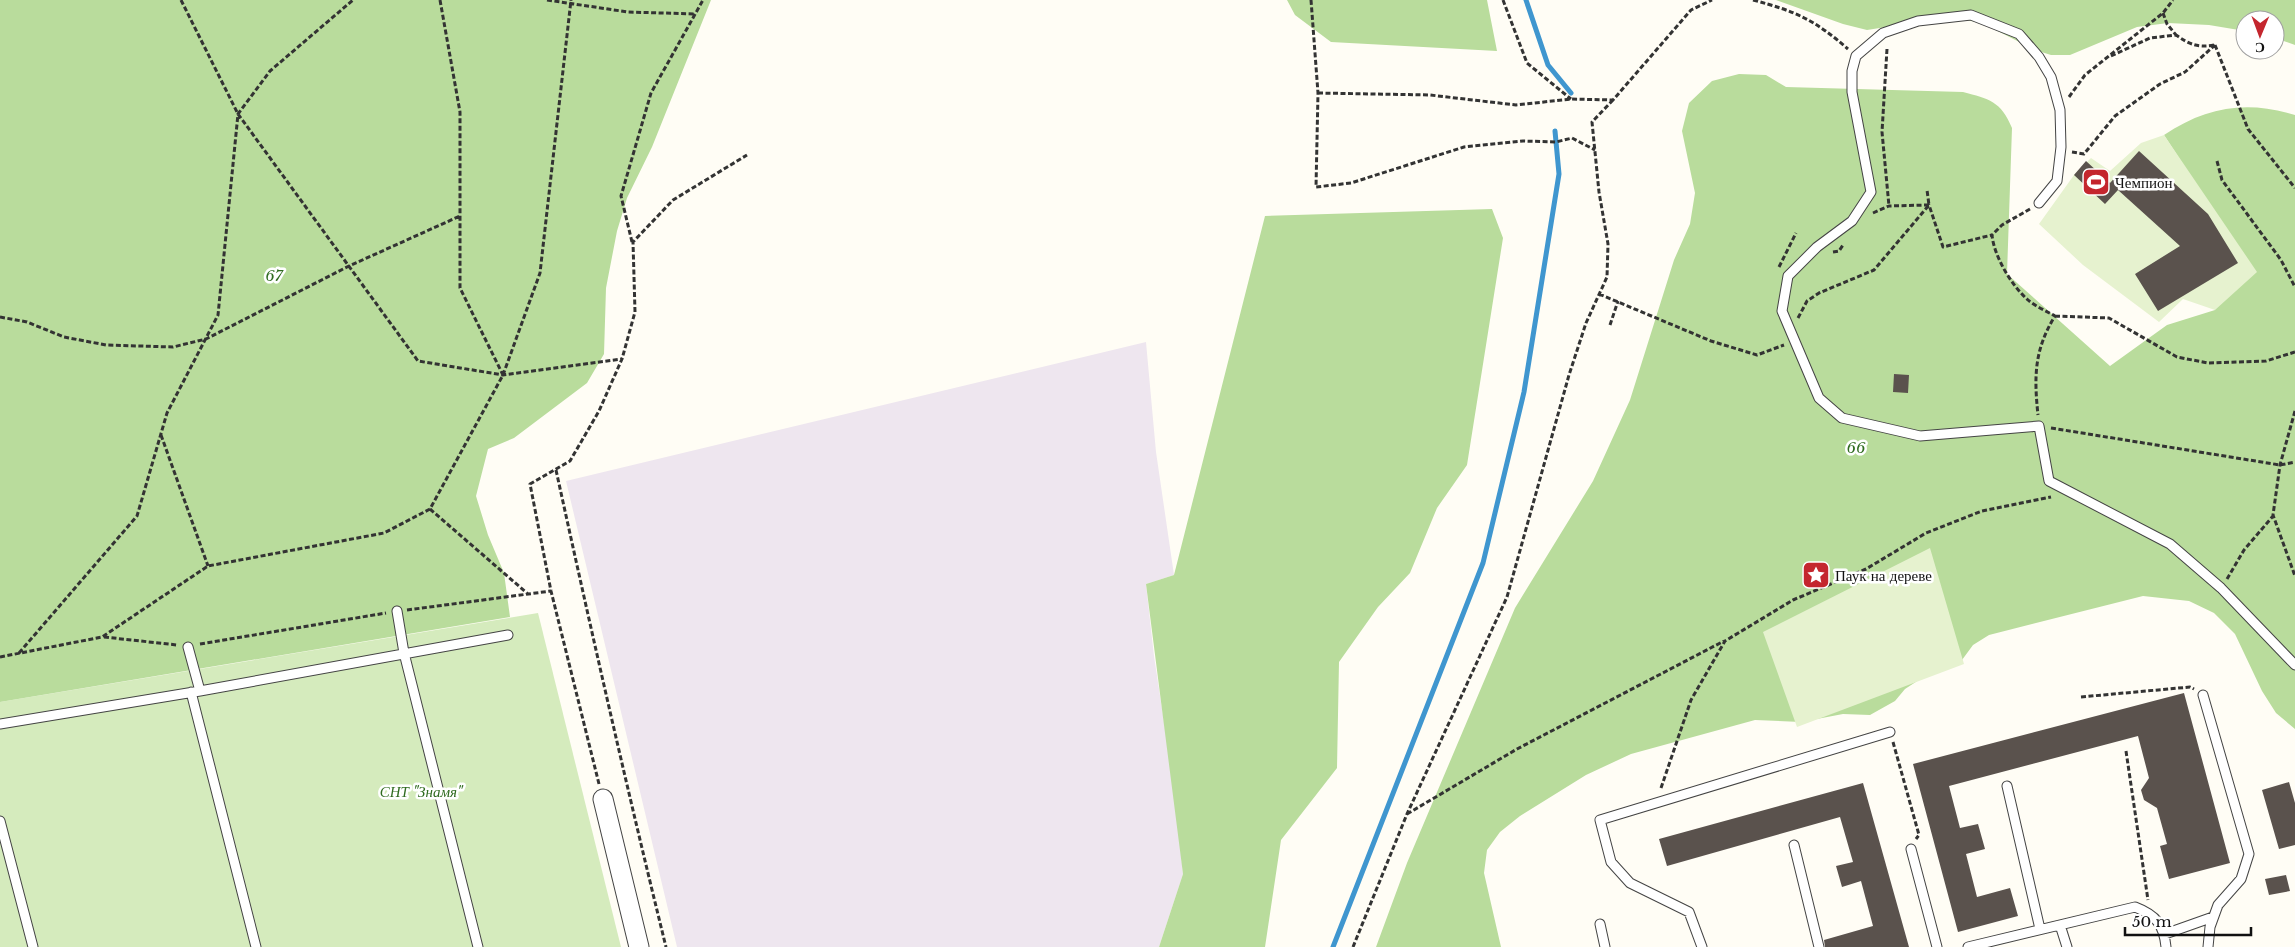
<svg xmlns="http://www.w3.org/2000/svg" width="2295" height="947" font-family="'Libre Baskerville',serif">
<style>
.industrial{fill:#eee6ef}
.green{fill:#d5ebbd}
.forest{fill:#b9dc9c}
.pitch{fill:#e6f2cf}
.lines{fill:none;stroke-linecap:round;stroke-linejoin:round}
.stream{stroke:#3f96cf;stroke-width:5}
.building{fill:#5a524d}
.service-casing{stroke:#444;stroke-width:11}
.minor-casing{stroke:#444;stroke-width:21}
.path{stroke:#333;stroke-width:3;stroke-dasharray:5 2.5;stroke-linecap:butt}
.service{stroke:#fff;stroke-width:9}
.minor{stroke:#fff;stroke-width:19}
.labels{text-anchor:middle;dominant-baseline:central;stroke-width:5;stroke-linejoin:round;paint-order:stroke}
.poi-label{font-size:15px;fill:#111;stroke:#fff;text-anchor:start}
.park-label{font-size:15px;font-style:italic;fill:#2f6b1f;stroke:#fff}
</style>
<rect width="100%" height="100%" fill="#fffdf5"/>
<path class="industrial" d="M1146 342 1156 452 1174 575 1146 584 1154 656 1175 794 1183 874 1159 947H677L566 481Z"/>
<path class="green" d="M538 613 621 947H0V702Z"/>
<path class="forest" d="M0 0H711L652 147 627 198 617 231 606 288 604 354 587 383 514 438 488 449 476 496 488 535 504 573 510 617 0 702Z
M1287 0H1487L1497 51 1331 42 1295 15Z
M1776 0H2295V45L2275 38V20H2245V31L2209 25 2168 23 2137 27 2070 55H2051L2035 50 1982 23 1949 17 1867 30 1843 24Z
M1739 74 1766 75 1786 87 1963 92C1989 99 2001 101 2012 128L2007 274 2110 366 2167 325 2215 310 2188 172 2164 135C2206 107 2246 100 2295 115V729L2276 713 2262 691 2235 634 2214 613 2189 601 2143 596 1989 635 1973 645 1962 660 1928 674 1905 689 1895 701 1870 715 1843 714 1801 722 1755 720 1631 754 1586 775 1520 816 1500 832 1487 850 1484 873 1501 947H1376L1407 863 1515 608 1593 481 1630 400 1674 260 1690 224 1695 193 1682 131 1689 103 1712 81Z
M1492 209 1503 238 1467 465 1437 508 1410 573 1378 607 1339 662 1337 768 1281 840 1265 947H1159L1183 874 1146 584 1174 575 1265 216Z"/>
<path class="pitch" d="M2164 135 2257 272 2215 310 2183 299 2159 322 2083 265 2039 224 2074 175 2091 158 2110 171 2141 143Z
M1930 548 1964 664 1797 727 1763 632Z"/>
<g class="lines">
<path class="stream" d="M1526 0 1548 65 1571 93
M1333 947 1483 563 1524 392 1559 174 1555 131"/>
</g>
<path class="building" d="M2139 151 2208 214 2238 263 2158 311 2135 274 2180 246 2118 190 2105 204 2074 175 2086 161 2110 183Z
M1894 374 1909 375 1908 393 1893 392Z
M2184 693 2230 863 2169 879 2160 846 2167 844 2157 808 2144 800 2141 790 2149 778 2138 736 1949 786 1960 828 1978 824 1985 849 1966 854 1977 897 2010 888 2018 916 1958 932 1913 764Z
M2289 782 2295 803V845L2279 849 2262 790Z
M1863 783 1909 947H1825L1824 940 1873 926 1861 881 1842 887 1836 866 1853 862 1840 817 1667 866 1659 839Z
M2286 875 2290 891 2269 895 2265 879Z"/>
<g class="lines">
<g class="service-casing">
<path id="service" d="M2039 203 2057 181 2061 147 2060 110 2051 77 2039 57 2019 34 1971 15 1918 21 1883 33 1856 56 1852 71V92L1871 192 1852 221 1817 247 1788 276 1782 311 1819 398 1842 418 1920 436 2039 426 2049 481 2170 544 2221 588 2295 665
M397 611 404 653 478 947
M200 691 508 635
M191 692 256 947
M2203 695 2249 854 2241 879 2218 905 2210 927 2208 947
M0 724 200 691 188 647
M2007 786 2040 929
M0 821 33 947
M1794 845 1819 947
M1911 849 1937 947
M1600 924 1605 947
M2060 925 2067 947
M2165 934 2213 917
M1702 947 1689 912 1630 883 1611 862 1600 820 1890 732
M1968 947 2135 907C2156 915 2164 925 2166 947"/>
</g>
<g class="minor-casing">
<path id="minor" d="M603 799 639 947"/>
</g>
<path class="path" d="M181 0 238 114 418 361 503 375 622 359
M440 0 460 112V288L503 375
M547 0 628 12 696 14
M1311 0 1318 93 1316 187 1351 183 1464 147 1523 141 1556 142 1572 138 1595 150
M1503 0 1527 63 1571 99
M1753 0C1795 11 1815 20 1848 49
M2163 13 2167 24 2176 35
M2215 45 2248 129 2295 188
M1887 49 1882 132 1889 206
M2111 56 2150 38 2176 35C2189 44 2197 48 2214 45
M1318 93 1430 95 1516 105 1571 99 1613 100 1691 10 1712 0
M2069 97 2085 75 2163 13 2173 0
M2072 152 2084 154 2115 116 2160 84 2185 72 2215 45
M2217 161 2222 180 2281 260 2295 287
M2030 209 2002 225 1992 235C1994 256 2011 285 2028 300 2035 306 2046 311 2055 316 2034 350 2034 377 2038 415
M1873 213 1889 206 1929 205 1943 247 1992 235
M632 242 621 196 651 93 703 0
M1833 252 1839 251 1843 245
M1779 267 1796 233
M1599 294 1711 341 1757 355 1784 345
M2055 316 2109 318 2177 357 2208 363 2266 361 2295 352
M0 317 27 322 64 337 106 345 173 347 206 339 349 266 460 216
M1798 318 1807 301 1819 293 1874 270 1929 205 1927 190
M1610 325 1618 301
M2295 411 2280 465 2273 515 2295 576
M2051 428 2280 465 2295 462
M161 435 208 566
M556 470C591 630 627 789 666 947
M430 509 528 594
M2227 579 2244 550 2273 516
M407 610 551 591
M104 637 177 645
M200 644 386 613
M19 653 137 516 167 413 218 315 238 114 270 71 353 0
M0 657 102 637 208 566 384 533 430 509 503 375 540 273 571 0
M2081 697 2190 687 2194 689
M1893 742 1919 835 1916 839
M2126 751 2148 900
M599 784 551 591 530 484 570 461 599 411 622 359 635 312 633 242 673 200 747 155
M1661 788 1691 700 1725 641 1793 600 1866 569 1926 533 1982 511 2051 497
M1407 814 1517 749 1724 641
M1353 947 1407 814 1507 597 1569 375 1586 323 1607 277 1608 244 1599 192 1592 122 1613 100"/>
<use href="#service" class="service"/>
<use href="#minor" class="minor"/>
</g>
<defs>
<g id="stadium-square" transform="scale(1.4375)"><rect x="-9" y="-9" width="18" height="18" rx="4" fill="#c4262e" stroke="#fff"/><path d="M0-5a6.5 5 0 1 0 0 10a6.5 5 0 1 0 0-10ZM-3.5-1.8h7v3.6h-7Z" fill="#fff"/></g>
<g id="sight-square" transform="scale(1.4375)"><rect x="-9" y="-9" width="18" height="18" rx="4" fill="#c4262e" stroke="#fff"/><path d="M0-6L1.8-2.2L6-1.7L2.9 1.2L3.7 5.4L0 3.3L-3.7 5.4L-2.9 1.2L-6-1.7L-1.8-2.2Z" fill="#fff"/></g>
</defs>
<g fill-rule="evenodd">
<use href="#stadium-square" x="2096" y="182"/>
<use href="#sight-square" x="1816" y="575"/>
</g>
<g class="labels">
<g class="poi-label">
<text x="2115" y="182">Чемпион</text>
<text x="1835" y="575">Паук на дереве</text>
</g>
<g class="park-label">
<text x="274" y="275">67</text>
<text x="1856" y="447">66</text>
<text x="421" y="791">СНТ "Знамя"</text>
</g>
</g>
<g transform="translate(2260 35) rotate(181)"><circle r="24" fill="#ffffff" stroke="#a0a0a0"/>
<path d="M0-4L9 19L0 12L-9 19Z" fill="#c4262e"/>
<text y="-8" font-size="14" font-weight="bold" text-anchor="middle" fill="#111111">С</text>
</g>
<path d="M2125 927v8h126v-8" fill="none" stroke="#111111" stroke-width="2.5"/>
<text x="2132" y="927" font-size="15" fill="#111111" stroke="#ffffff" stroke-width="4" paint-order="stroke">50 m</text>
</svg>
